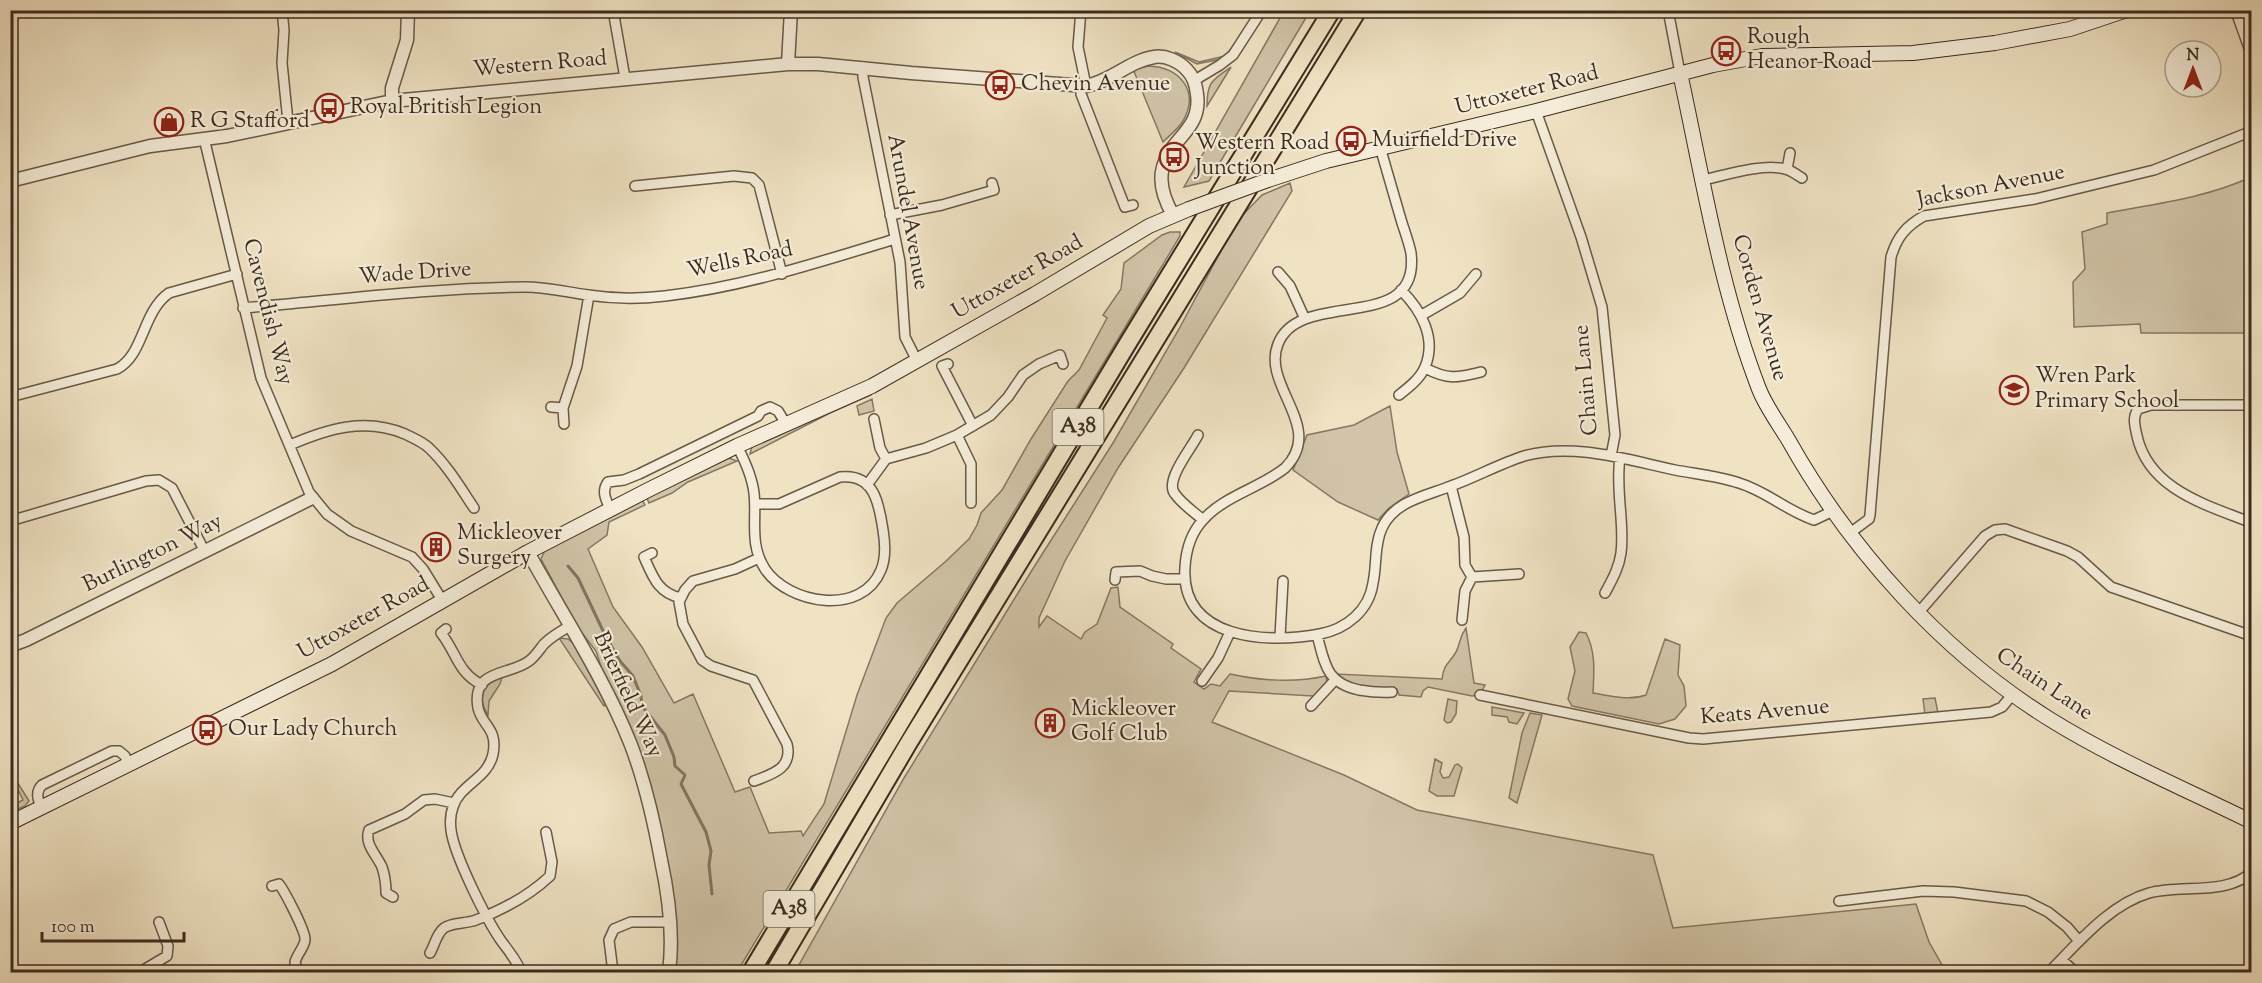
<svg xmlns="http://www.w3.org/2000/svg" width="2262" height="983" font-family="'Sorts Mill Goudy',serif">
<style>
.green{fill:#d1c4a8;stroke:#867864;stroke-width:1.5}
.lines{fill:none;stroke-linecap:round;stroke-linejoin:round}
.stream{stroke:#837460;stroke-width:3}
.minor-casing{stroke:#695948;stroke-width:12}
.tertiary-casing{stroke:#695948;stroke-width:15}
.secondary-casing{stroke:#3c2b1f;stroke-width:16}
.trunk-casing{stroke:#3c2b1f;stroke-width:20}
.minor{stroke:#f5edd9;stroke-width:9}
.tertiary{stroke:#f5edd9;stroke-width:12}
.secondary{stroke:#f5edd9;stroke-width:14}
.trunk{stroke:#f0e3c4;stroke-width:16}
.secondary-bridge-casing{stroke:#3c2b1f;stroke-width:16;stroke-linecap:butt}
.secondary-bridge{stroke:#f5edd9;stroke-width:14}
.labels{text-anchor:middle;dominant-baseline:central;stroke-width:4.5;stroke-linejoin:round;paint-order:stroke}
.shield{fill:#f5edd9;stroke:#746557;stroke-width:1.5}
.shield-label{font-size:21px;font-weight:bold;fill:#3c2b1f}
.poi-label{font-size:22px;fill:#3c2b1f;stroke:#f5edd9;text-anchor:start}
.street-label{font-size:22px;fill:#3c2b1f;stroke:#f5edd9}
</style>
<rect width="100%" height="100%" fill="#f0e3c4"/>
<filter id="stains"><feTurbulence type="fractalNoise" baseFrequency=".00333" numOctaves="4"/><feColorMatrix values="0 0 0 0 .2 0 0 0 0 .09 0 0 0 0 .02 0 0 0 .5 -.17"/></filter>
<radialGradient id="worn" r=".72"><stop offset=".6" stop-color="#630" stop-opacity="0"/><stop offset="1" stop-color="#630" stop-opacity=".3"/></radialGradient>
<path class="green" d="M1284 11H1310L1209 181 1184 187Z
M1247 29 1226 58 1197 64 1175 52 1199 62 1225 56Z
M1148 66C1180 67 1200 91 1183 121 1178 129 1170 135 1163 142L1133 69Z
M1231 67 1207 106C1207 82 1212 80 1231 67Z
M2251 177V333H2141L2140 324 2074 327 2073 282 2085 269 2082 232 2107 224V213C2155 204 2206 198 2251 177Z
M1290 183 1292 191 1184 368 1118 468 1065 561 1039 618V627L1047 616 1081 639 1085 632 1097 624 1111 588 1118 587 1120 607 1173 644 1171 648 1201 669 1194 682 1204 689 1211 684 1220 686 1230 674C1262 681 1294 683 1326 676L1327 682 1321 691 1313 696 1229 691 1212 722 1344 775 1417 810 1653 855 1673 928 1916 904 1929 942 1946 972H795L904 778 1034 567 1113 443 1179 329 1237 221 1262 195Z
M1170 232H1180V236L737 972H674L670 882 596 651 579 629 541 559 545 550 642 500 645 505 609 522 607 535 588 549 613 607 642 647 674 703 693 694 735 792 750 787 769 833 801 831 803 836 824 804 857 695 886 618 897 603 945 562 969 539 977 525 981 513 1002 490 1031 439 1068 381 1079 370 1107 318 1103 315 1121 289 1124 263 1162 235Z
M870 391 871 395 830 413 750 454 752 446Z
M872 399 874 411 859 415 857 406Z
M1390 406 1397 452 1409 494 1389 508 1378 520 1338 502 1293 470 1307 435 1354 425Z
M726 457 737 461 688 482 672 493 649 503 646 496Z
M1466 628 1474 683 1485 685 1480 694 1472 696 1428 687 1423 691 1421 697 1399 695 1397 689 1394 688C1372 688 1353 690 1336 674L1442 679C1444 663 1449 664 1456 652 1461 643 1458 639 1466 628Z
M1579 632 1586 633C1596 652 1594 672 1593 693 1611 696 1629 701 1646 695L1665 639 1680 645 1678 675 1684 686 1686 706 1675 719 1659 724 1572 706 1568 699 1575 671 1570 647Z
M559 638 568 639 573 643 606 704 604 706Z
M503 674 500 684 489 701 488 715C475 695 485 683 503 674Z
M1935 698 1938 713 1925 714 1923 699Z
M1448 699 1457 701 1456 714 1451 722 1447 723 1444 720Z
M1492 707 1524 713 1517 724 1509 722 1507 717 1492 715Z
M1530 713 1542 715 1517 803 1509 798 1522 733Z
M1435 759 1442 763 1440 772 1443 778 1449 777 1455 765 1458 764 1462 768 1454 796H1437L1429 791Z
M14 777 29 801 25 806 11 812V806L23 800 14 782 11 781Z"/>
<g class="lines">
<path class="stream" d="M568 566 578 578 605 635 620 661 633 676 641 696 642 706 665 735 674 757 675 766 685 775 681 784 706 832 711 851 709 865 712 894"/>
<g class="minor-casing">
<path id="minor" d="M282 10 284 30 282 63 288 122
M613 10 625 78
M1081 10 1078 47 1086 86
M1668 10 1680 73
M863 67V77L900 262 905 337 917 361
M1195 80 1220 65 1233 55 1262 10
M1081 86V94L1125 207 1133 205
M1536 111 1581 237 1602 307 1615 435 1611 456
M204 138 261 378 309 492 327 514 351 531 412 557 423 569 442 600
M1380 147C1387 172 1395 198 1402 223 1405 232 1409 243 1411 253 1421 336 1300 287 1278 344 1261 386 1326 427 1285 468 1260 488 1224 496 1203 520 1191 533 1186 550 1185 567 1180 640 1268 644 1320 634 1346 629 1369 611 1373 583 1377 565 1374 545 1382 528 1394 501 1426 496 1451 486 1476 477 1499 464 1524 456 1573 442 1628 460 1675 470 1696 474 1719 476 1739 483 1766 491 1787 511 1814 520L1833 511
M1787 169 1790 153
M1703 180C1726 175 1763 163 1785 169 1791 170 1797 175 1802 178
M635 186 734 176 752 178 759 185 782 274
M890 215 942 205 994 190 992 183
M1278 272 1290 286 1305 319
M243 308C337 300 431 288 525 287 547 287 566 292 588 295 614 299 640 299 665 296 744 287 819 262 895 239
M1422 315 1460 293 1476 274
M948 364 942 366 973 426
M1425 368C1448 380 1457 378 1481 372
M1399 395C1408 388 1420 379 1425 367 1437 338 1421 310 1401 290
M10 397 117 369C144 355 142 312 169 293L237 274
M2252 405H2151L2138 409C2132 418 2135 426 2137 436 2149 490 2207 505 2252 523
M551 407 563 408 577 366 589 295
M563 408 564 424
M874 419 880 448 886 459
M957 435 971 464V503
M1198 435C1191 449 1164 481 1175 494 1182 504 1194 512 1203 520
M290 445C327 429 365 417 405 434 413 438 423 442 429 448 447 465 460 487 474 508
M737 446C745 461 752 476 754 493 757 520 749 544 765 569 788 604 862 617 881 570 886 558 885 542 883 530 879 503 874 473 840 477L779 504H755
M867 485 886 459 926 448 957 435 991 415 1008 397 1023 375 1039 364 1060 355 1063 364
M1451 486 1464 537 1465 565 1472 577 1519 574
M610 509C606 500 601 491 608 482L624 480 639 474 758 416 761 411 770 407 778 411 786 424
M10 521 146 481 159 480 172 488 205 552
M1850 533 1869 519 1870 515 1891 257C1897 237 1906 226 1924 216L2035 199 2154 170 2252 131
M652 553 644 557C653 577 658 593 681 598
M1115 580 1116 572 1140 571 1152 576 1166 579H1185
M1605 593C1612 580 1619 568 1621 553 1625 524 1615 489 1620 458
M1919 612 1985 536 1995 530 2005 529 2067 551 2078 557 2111 587 2249 635
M1462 620 1465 591 1472 577
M446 629 441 633C457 653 457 672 482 685
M1317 635C1325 664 1326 683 1359 690 1371 692 1379 693 1392 692
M1280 637 1283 581
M1202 681 1218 658 1230 632
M1480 695 1689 738 1703 739 1991 712 2002 707 2013 694
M1311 706 1335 680
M754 781C773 774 793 768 787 744L753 680 711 666 702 660 683 624 679 602 685 590 693 581 735 569 759 558
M41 808C38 799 35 792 42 785L112 751H119L125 756 128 765
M272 886 279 884C285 892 306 932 305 940 304 948 297 954 295 962L298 972
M393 897 386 893C386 884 385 876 382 867 376 854 364 844 369 830L405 814 424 800 435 799 454 803
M1839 901 1923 891 1954 892 2026 901 2048 912 2067 927 2079 941
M430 953C435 945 436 934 444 928 452 922 466 924 476 920 502 910 530 895 550 876L552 862 546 832
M2062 960 2075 972
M140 972 167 956 168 946 159 922
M522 972C516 961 510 952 502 942 487 921 454 855 451 830 450 822 450 815 453 807 460 784 488 779 493 754 498 728 482 726 478 708 471 668 510 676 529 661 535 657 539 650 544 644 552 636 561 631 570 626
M613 972 609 940 614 929 631 922H671
M2049 972C2077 944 2110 904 2149 893 2182 884 2226 896 2252 872
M2243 972 2252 970"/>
</g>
<g class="tertiary-casing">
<path id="tertiary" d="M2237 10 2252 52
M788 64 791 10
M392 101V88L407 40 408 10
M10 181 150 146 227 136 392 101 788 64H818L911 73 1086 86C1110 82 1129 61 1154 57 1165 55 1179 61 1187 70 1194 77 1196 85 1197 94 1202 130 1171 137 1163 167 1158 184 1165 201 1173 215
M528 552C563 616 604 677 631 745 645 782 654 821 661 860 669 897 674 934 669 972
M10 646 26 640 312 498"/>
</g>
<g class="secondary-casing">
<path id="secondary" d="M1680 73C1703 179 1720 288 1759 389 1766 407 1779 424 1789 441 1851 551 1943 653 2051 720 2114 759 2185 789 2252 822
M1268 180 1326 161 1536 111 1713 65 1762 56 1913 53 1995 43 2070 29 2127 10
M10 823 332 664 528 552 648 490 737 446 872 386 1035 294 1149 226 1189 209"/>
</g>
<g class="trunk-casing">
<path id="trunk" d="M751 972 1128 343 1332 10
M774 972 908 744 1358 10"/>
</g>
<use href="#minor" class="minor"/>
<use href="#tertiary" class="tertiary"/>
<use href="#secondary" class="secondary"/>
<use href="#trunk" class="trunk"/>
<g class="secondary-bridge-casing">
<path id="secondary-bridge" d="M1189 209 1268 180"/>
</g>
<use href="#secondary-bridge" class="secondary-bridge"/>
</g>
<defs>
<g id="bus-ring" transform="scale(1.5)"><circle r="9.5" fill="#f5edd9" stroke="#8f2418" stroke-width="1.5"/><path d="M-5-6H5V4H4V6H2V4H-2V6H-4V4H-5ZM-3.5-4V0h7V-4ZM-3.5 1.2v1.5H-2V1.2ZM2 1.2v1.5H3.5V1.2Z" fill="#8f2418"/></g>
<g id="shop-ring" transform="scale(1.5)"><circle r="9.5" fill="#f5edd9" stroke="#8f2418" stroke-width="1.5"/><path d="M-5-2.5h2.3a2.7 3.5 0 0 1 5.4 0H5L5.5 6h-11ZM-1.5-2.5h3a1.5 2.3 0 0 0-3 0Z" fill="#8f2418"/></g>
<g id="school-ring" transform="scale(1.5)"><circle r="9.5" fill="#f5edd9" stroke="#8f2418" stroke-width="1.5"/><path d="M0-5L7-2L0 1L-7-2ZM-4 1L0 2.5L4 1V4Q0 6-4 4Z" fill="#8f2418"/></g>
<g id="building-ring" transform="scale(1.5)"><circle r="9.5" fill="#f5edd9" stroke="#8f2418" stroke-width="1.5"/><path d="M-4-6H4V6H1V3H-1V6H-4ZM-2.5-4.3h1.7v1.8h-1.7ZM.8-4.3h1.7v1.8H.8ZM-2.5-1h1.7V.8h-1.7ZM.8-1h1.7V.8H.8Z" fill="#8f2418"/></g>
</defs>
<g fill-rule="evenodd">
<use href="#bus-ring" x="1726" y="51"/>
<use href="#bus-ring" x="1000" y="85"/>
<use href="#bus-ring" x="329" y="108"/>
<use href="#shop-ring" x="169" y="122"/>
<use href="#bus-ring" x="1351" y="141"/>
<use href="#bus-ring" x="1174" y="157"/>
<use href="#school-ring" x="2014" y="390"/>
<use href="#building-ring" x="436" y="547"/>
<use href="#building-ring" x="1050" y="723"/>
<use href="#bus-ring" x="207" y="730"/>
</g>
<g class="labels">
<g class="shield">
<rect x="1052.5" y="409" width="51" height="36" rx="4.5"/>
<rect x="763.5" y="891" width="51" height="36" rx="4.5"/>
</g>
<g class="shield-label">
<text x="1078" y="427">A38</text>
<text x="789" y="909">A38</text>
</g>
<g class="poi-label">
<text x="1747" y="38">Rough<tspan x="1747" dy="25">Heanor Road</tspan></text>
<text x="1021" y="85">Chevin Avenue</text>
<text x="350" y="108">Royal British Legion</text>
<text x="190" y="122">R G Stafford</text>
<text x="1372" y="141">Muirfield Drive</text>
<text x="1195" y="144">Western Road<tspan x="1195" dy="25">Junction</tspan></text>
<text x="2035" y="377">Wren Park<tspan x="2035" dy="25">Primary School</tspan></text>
<text x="457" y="534">Mickleover<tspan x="457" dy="25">Surgery</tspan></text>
<text x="1071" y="710">Mickleover<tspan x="1071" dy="25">Golf Club</tspan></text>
<text x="228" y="730">Our Lady Church</text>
</g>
<g class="street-label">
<text transform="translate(540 65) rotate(-5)">Western Road</text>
<text transform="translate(1527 91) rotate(-14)">Uttoxeter Road</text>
<text transform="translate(1991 187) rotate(-11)">Jackson Avenue</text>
<text transform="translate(907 212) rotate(80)">Arundel Avenue</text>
<text transform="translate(740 261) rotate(-12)">Wells Road</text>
<text transform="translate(415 274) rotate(-4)">Wade Drive</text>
<text transform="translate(1018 278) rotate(-30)">Uttoxeter Road</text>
<text transform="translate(1759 308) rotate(74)">Corden Avenue</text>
<text transform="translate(267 312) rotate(76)">Cavendish Way</text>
<text transform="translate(1587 380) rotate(-95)">Chain Lane</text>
<text transform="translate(153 554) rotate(-26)">Burlington Way</text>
<text transform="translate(364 619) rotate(-29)">Uttoxeter Road</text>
<text transform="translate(2044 685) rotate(34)">Chain Lane</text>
<text transform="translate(627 695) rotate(65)">Brierfield Way</text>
<text transform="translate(1765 713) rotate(-5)">Keats Avenue</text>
</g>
</g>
<rect width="2262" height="983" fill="none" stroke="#f0e3c4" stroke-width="36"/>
<rect x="12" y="12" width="2238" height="959" fill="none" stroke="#3c2b1f" stroke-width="3"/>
<rect x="18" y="18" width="2226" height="947" fill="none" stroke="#3c2b1f" stroke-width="1.5"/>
<g transform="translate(2193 69)"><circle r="28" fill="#f5edd9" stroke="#ab9f8f" stroke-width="1.5"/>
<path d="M0-4.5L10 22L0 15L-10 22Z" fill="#8f2418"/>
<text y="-9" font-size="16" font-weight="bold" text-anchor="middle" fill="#3c2b1f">N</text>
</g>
<path d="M42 932v9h142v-9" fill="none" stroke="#3c2b1f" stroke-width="3"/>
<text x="51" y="932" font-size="18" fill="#3c2b1f" stroke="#f5edd9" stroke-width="4.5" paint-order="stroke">100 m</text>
<rect width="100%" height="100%" filter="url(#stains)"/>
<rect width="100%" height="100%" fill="url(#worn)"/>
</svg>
